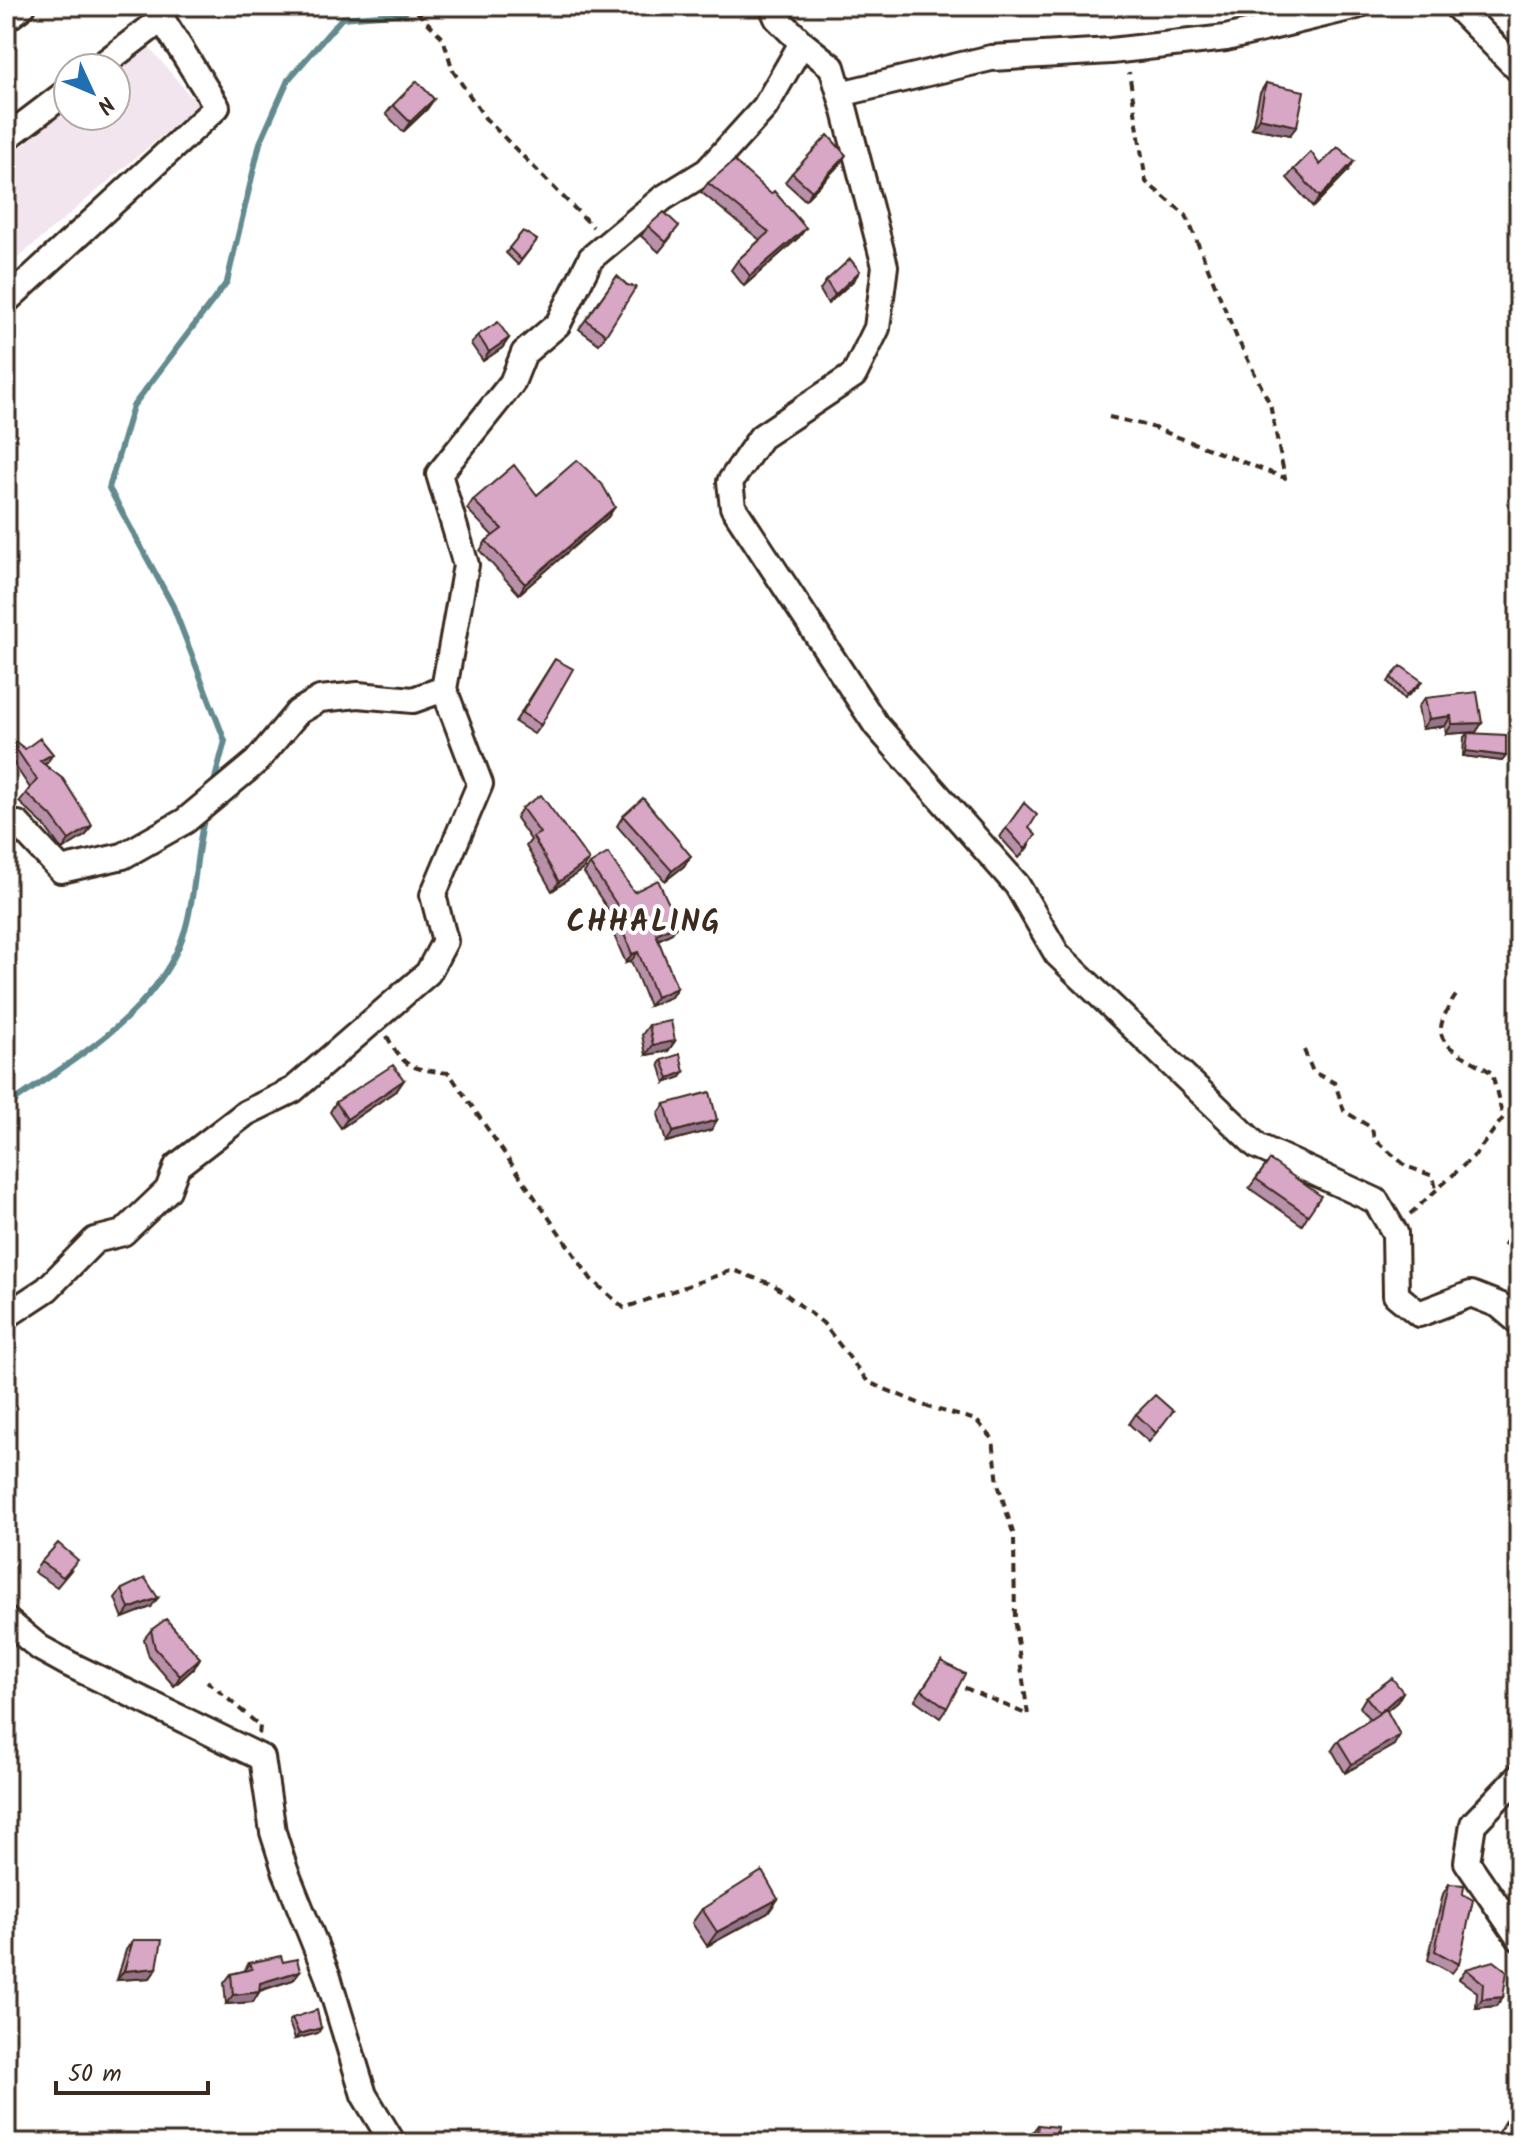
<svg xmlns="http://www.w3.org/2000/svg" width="1525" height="2149" font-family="Kalam,sans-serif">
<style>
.built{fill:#f3e5ee}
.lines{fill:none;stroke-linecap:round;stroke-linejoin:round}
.stream{stroke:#638b8f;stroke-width:6}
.minor-casing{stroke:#3b2a1e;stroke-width:30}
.path{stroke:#3b2a1e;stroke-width:4;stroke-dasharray:8 6;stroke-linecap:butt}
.minor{stroke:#fff;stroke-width:24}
.wall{fill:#b990a9;stroke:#3b2a1e;stroke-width:2}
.shaded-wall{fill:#96758a;stroke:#3b2a1e;stroke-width:2}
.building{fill:#d7a7c5;stroke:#3b2a1e;stroke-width:2}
.labels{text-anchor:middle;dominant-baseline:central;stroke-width:8;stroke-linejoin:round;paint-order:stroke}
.district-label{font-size:30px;font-weight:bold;letter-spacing:2px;fill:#3b2a1e;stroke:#fff}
</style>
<rect width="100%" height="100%" fill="#fff"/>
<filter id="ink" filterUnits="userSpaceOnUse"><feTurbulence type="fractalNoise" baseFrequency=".0125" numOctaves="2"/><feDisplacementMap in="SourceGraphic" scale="16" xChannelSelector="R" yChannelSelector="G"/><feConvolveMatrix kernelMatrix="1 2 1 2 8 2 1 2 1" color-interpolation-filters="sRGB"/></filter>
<g filter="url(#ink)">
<path class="built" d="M145 42 198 105 12 263 6 256V160L68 108V116H116V68Z"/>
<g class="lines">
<path class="stream" d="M213 786 225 741 173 606 109 488 133 406 227 282 260 143 288 80 342 18 405 13 408 6
M6 1107C72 1059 159 1014 185 930 196 894 195 853 205 816"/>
<g class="minor-casing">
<path id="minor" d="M1456 6 1519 70
M6 19 23 6
M802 43 832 67 845 111 885 266 877 328 854 375 761 437 730 482 733 507 876 725 1017 885 1057 954 1257 1146 1376 1201 1395 1233 1396 1295 1419 1314 1471 1294 1499 1305 1519 1322
M840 94 991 58 1111 51 1226 38 1357 6
M6 138 68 91
M6 301 217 107 162 19 98 68
M6 824H18L61 870 123 856 185 821 256 762 298 712 320 699 358 695 413 700 444 689
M6 1316 47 1289 95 1240 123 1233 168 1190 177 1166 246 1113 293 1090 428 973 445 941 433 895 480 784 444 689 466 565 439 474 512 383 524 353 558 324 591 258 663 198 707 171 765 107 802 43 777 18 772 6
M6 1620 40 1648 69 1664 262 1758 273 1832 285 1870 328 1977 364 2095 393 2143
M1519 1776 1473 1824 1467 1862 1519 1938
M1508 2143 1519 2124"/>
</g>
<path class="path" d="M417 12 443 38 453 71 485 118 593 227
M1109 417 1149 426 1285 478 1270 404 1237 338 1186 215 1146 182 1129 72
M387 1036C404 1070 414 1069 449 1073L591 1279 624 1308 733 1270 774 1285 823 1323 868 1382 928 1407 976 1420 993 1439 998 1484 1014 1536 1015 1625 1028 1715 963 1687
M1304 1050 1313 1072 1335 1083 1344 1111 1372 1128 1374 1139 1406 1166 1433 1176 1436 1189
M1410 1214 1475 1155 1503 1118 1492 1073C1446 1044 1422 1044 1459 991
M207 1681 260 1726 259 1735"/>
<use href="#minor" class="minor"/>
</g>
<path class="wall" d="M1266 83 1297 126 1290 135 1252 128 1260 93Z
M434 99 427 109 403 132 386 114 393 105Z
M1354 161 1348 171 1313 207 1287 178 1294 169Z
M839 165 805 200 785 182 792 173Z
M708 183 806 228 799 237 744 286 731 270 738 260 760 240 701 192Z
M648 226 672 236 659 252 641 236Z
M523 231 537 240 518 265 506 253Z
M617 276 627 285 606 335 599 344 579 329Z
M854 280 828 304 820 290 826 281Z
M478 335 509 338 502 348 483 361 471 344Z
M537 495 608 517 519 594 480 551 486 541 493 536 467 509 473 500Z
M555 659 541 725 534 734 515 722Z
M1391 677 1422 681 1419 686 1404 699 1388 682Z
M1425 698 1482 723 1476 732 1446 734 1445 726 1422 729 1418 707Z
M1468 733 1506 756 1502 761 1463 756 1464 737Z
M13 744 25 749 47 763 44 765 92 825 86 835 62 850 44 825 19 802 30 788 7 754Z
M1024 803 1029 828 1030 845 1019 858 1000 837Z
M522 808 589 860 583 869 552 891 526 846 531 840 516 818Z
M623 816 691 856 684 866 665 881 617 826Z
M590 864 634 892 678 924 672 933 658 940 677 988 671 997 649 1006 631 961 626 963 610 926 615 920 584 873Z
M649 1025 675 1041 668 1051 646 1055 642 1035Z
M662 1060 681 1077 665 1083 659 1064Z
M404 1080 397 1090 341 1128 330 1112 336 1102Z
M665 1104 717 1120 711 1130 666 1142 658 1114Z
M1270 1160 1308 1215 1302 1225 1249 1188Z
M1519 1221V1253L1504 1244Z
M1173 1411 1149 1442 1129 1424 1136 1414Z
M41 1562 71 1570 57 1587 34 1572Z
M122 1589 151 1607 123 1618 115 1598Z
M151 1630 200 1658 194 1668 174 1686 149 1657 144 1639Z
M941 1661 947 1708 940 1718 915 1700Z
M1403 1692 1397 1702 1387 1710 1394 1745 1345 1773 1332 1750 1338 1741 1370 1720 1360 1707 1366 1697Z
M1449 1884 1463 1894 1459 1964 1452 1973 1428 1960 1443 1894Z
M778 1899 768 1913 707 1946 692 1923 702 1909Z
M133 1940 157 1968 150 1978 117 1980 126 1950Z
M283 1962 293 1980 260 1991 253 2002 226 2004 224 1983 231 1974 244 1971 249 1963Z
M1466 1969 1503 1997 1496 2006 1476 2008 1477 1992 1459 1979Z
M292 2018 321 2028 318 2033 295 2039 289 2022Z
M1038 2125 1055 2143H1030L1031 2134Z"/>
<path class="shaded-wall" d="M434 99 427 109 403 132 410 122Z
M1259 118 1297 126 1290 135 1252 128Z
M846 155 839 165 805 200 812 191Z
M1354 161 1348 171 1313 207 1320 197Z
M806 228 799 237 744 286 750 276Z
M860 271 854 280 828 304 835 295Z
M509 338 502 348 483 361 489 352Z
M615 507 608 517 519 594 525 584Z
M1451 716 1445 726 1422 729 1429 719Z
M1482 723 1476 732 1446 734 1452 724Z
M1466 751 1506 756 1502 761 1463 756Z
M53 754 47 763 34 771 40 761Z
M92 825 86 835 62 850 69 840Z
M691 856 684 866 665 881 672 871Z
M589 860 583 869 552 891 559 882Z
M678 924 672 933 649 944 656 934Z
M638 952 631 961 626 963 632 954Z
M677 988 671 997 649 1006 656 997Z
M675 1041 668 1051 646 1055 653 1045Z
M684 1072 681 1077 665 1083 669 1078Z
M404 1080 397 1090 341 1128 347 1119Z
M717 1120 711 1130 666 1142 673 1132Z
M158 1598 151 1607 123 1618 129 1609Z
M200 1658 194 1668 174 1686 180 1676Z
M1403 1692 1397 1702 1372 1723 1379 1713Z
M1400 1735 1394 1745 1345 1773 1352 1764Z
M778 1899 768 1913 707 1946 717 1932Z
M157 1968 150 1978 117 1980 124 1971Z
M300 1971 293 1980 254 1992 260 1983Z
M259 1992 253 2002 226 2004 233 1995Z
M1503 1997 1496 2006 1476 2008 1482 1999Z
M321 2028 318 2033 295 2039 299 2034Z"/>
<path class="building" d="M417 81 434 99 410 122 393 105Z
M1266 83 1304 91 1297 126 1259 118Z
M828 135 846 155 812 191 792 173Z
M1338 147 1354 161 1320 197 1294 169 1311 152 1320 165Z
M734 161 771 194 774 191 806 228 750 276 738 260 769 232 708 183Z
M664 212 679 226 666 242 648 226Z
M523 231 537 240 521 260 509 248Z
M850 259 860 271 835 295 826 281Z
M617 276 627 285 636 287 606 335 586 320Z
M498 322 509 338 489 352 478 335Z
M577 460 602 484 615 507 525 584 486 541 502 529 473 500 514 465 537 495Z
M6 593 16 598 6 614Z
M555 659 573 669 541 725 522 713Z
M1401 666 1422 681 1407 695 1391 677Z
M1477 692 1482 723 1452 724 1451 716 1429 719 1425 698Z
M1468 733 1506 735V756L1466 751Z
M40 738 53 754 40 761 63 779 92 825 69 840 51 816 26 793 37 780 13 744 16 742 25 749Z
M541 795 589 860 559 882 533 837 540 833 522 808Z
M643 798 691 856 672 871 623 816Z
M1024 803 1037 815 1029 828 1036 835 1025 849 1006 828Z
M608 853 634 892 658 880 678 924 656 934 677 988 656 997 638 952 632 954 617 917 623 914 590 864Z
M671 1021 675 1041 653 1045 649 1025Z
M680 1054 684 1072 669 1078 662 1060Z
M393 1065 404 1080 347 1119 336 1102Z
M710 1092 717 1120 673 1132 665 1104Z
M1270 1160 1321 1196 1308 1215 1256 1179Z
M1519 1222V1239L1511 1234Z
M1155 1395 1173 1411 1156 1433 1136 1414Z
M6 1519 14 1524 6 1538Z
M58 1543 78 1560 63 1577 41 1562Z
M145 1578 158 1598 129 1609 122 1589Z
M166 1619 200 1658 180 1676 155 1648 151 1630Z
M941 1661 965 1674 947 1708 922 1690Z
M1392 1678 1403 1692 1379 1713 1366 1697Z
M1386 1709 1400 1735 1352 1764 1338 1741Z
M762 1871 778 1899 717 1932 702 1909Z
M1449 1884 1464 1885 1463 1894 1473 1900 1459 1964 1435 1951Z
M133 1940H162L157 1968 124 1971Z
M281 1956 283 1962 297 1959 300 1971 260 1983 259 1992 233 1995 231 1974 252 1969 249 1963Z
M1494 1961 1507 1971 1503 1997 1482 1999 1483 1983 1466 1969Z
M317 2010 321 2028 299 2034 292 2018Z
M1038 2125 1057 2127 1055 2143H1036Z
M768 2137 772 2143H761Z"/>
</g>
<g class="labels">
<g class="district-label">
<text x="644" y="923">CHHALING</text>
</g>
</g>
<rect width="1525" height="2149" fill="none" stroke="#fff" stroke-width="32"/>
<rect x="16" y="16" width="1493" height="2117" fill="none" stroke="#3b2a1e" stroke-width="3" filter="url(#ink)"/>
<g transform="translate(92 92) rotate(134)"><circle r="38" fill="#ffffff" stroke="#b1aaa5" stroke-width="2"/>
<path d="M0-6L14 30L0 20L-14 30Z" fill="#1f6fb2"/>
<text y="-12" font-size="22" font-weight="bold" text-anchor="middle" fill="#3b2a1e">N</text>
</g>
<path d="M56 2081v12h152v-12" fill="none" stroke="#3b2a1e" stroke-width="4"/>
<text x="68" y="2081" font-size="24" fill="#3b2a1e" stroke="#ffffff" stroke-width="6" paint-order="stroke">50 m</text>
</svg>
